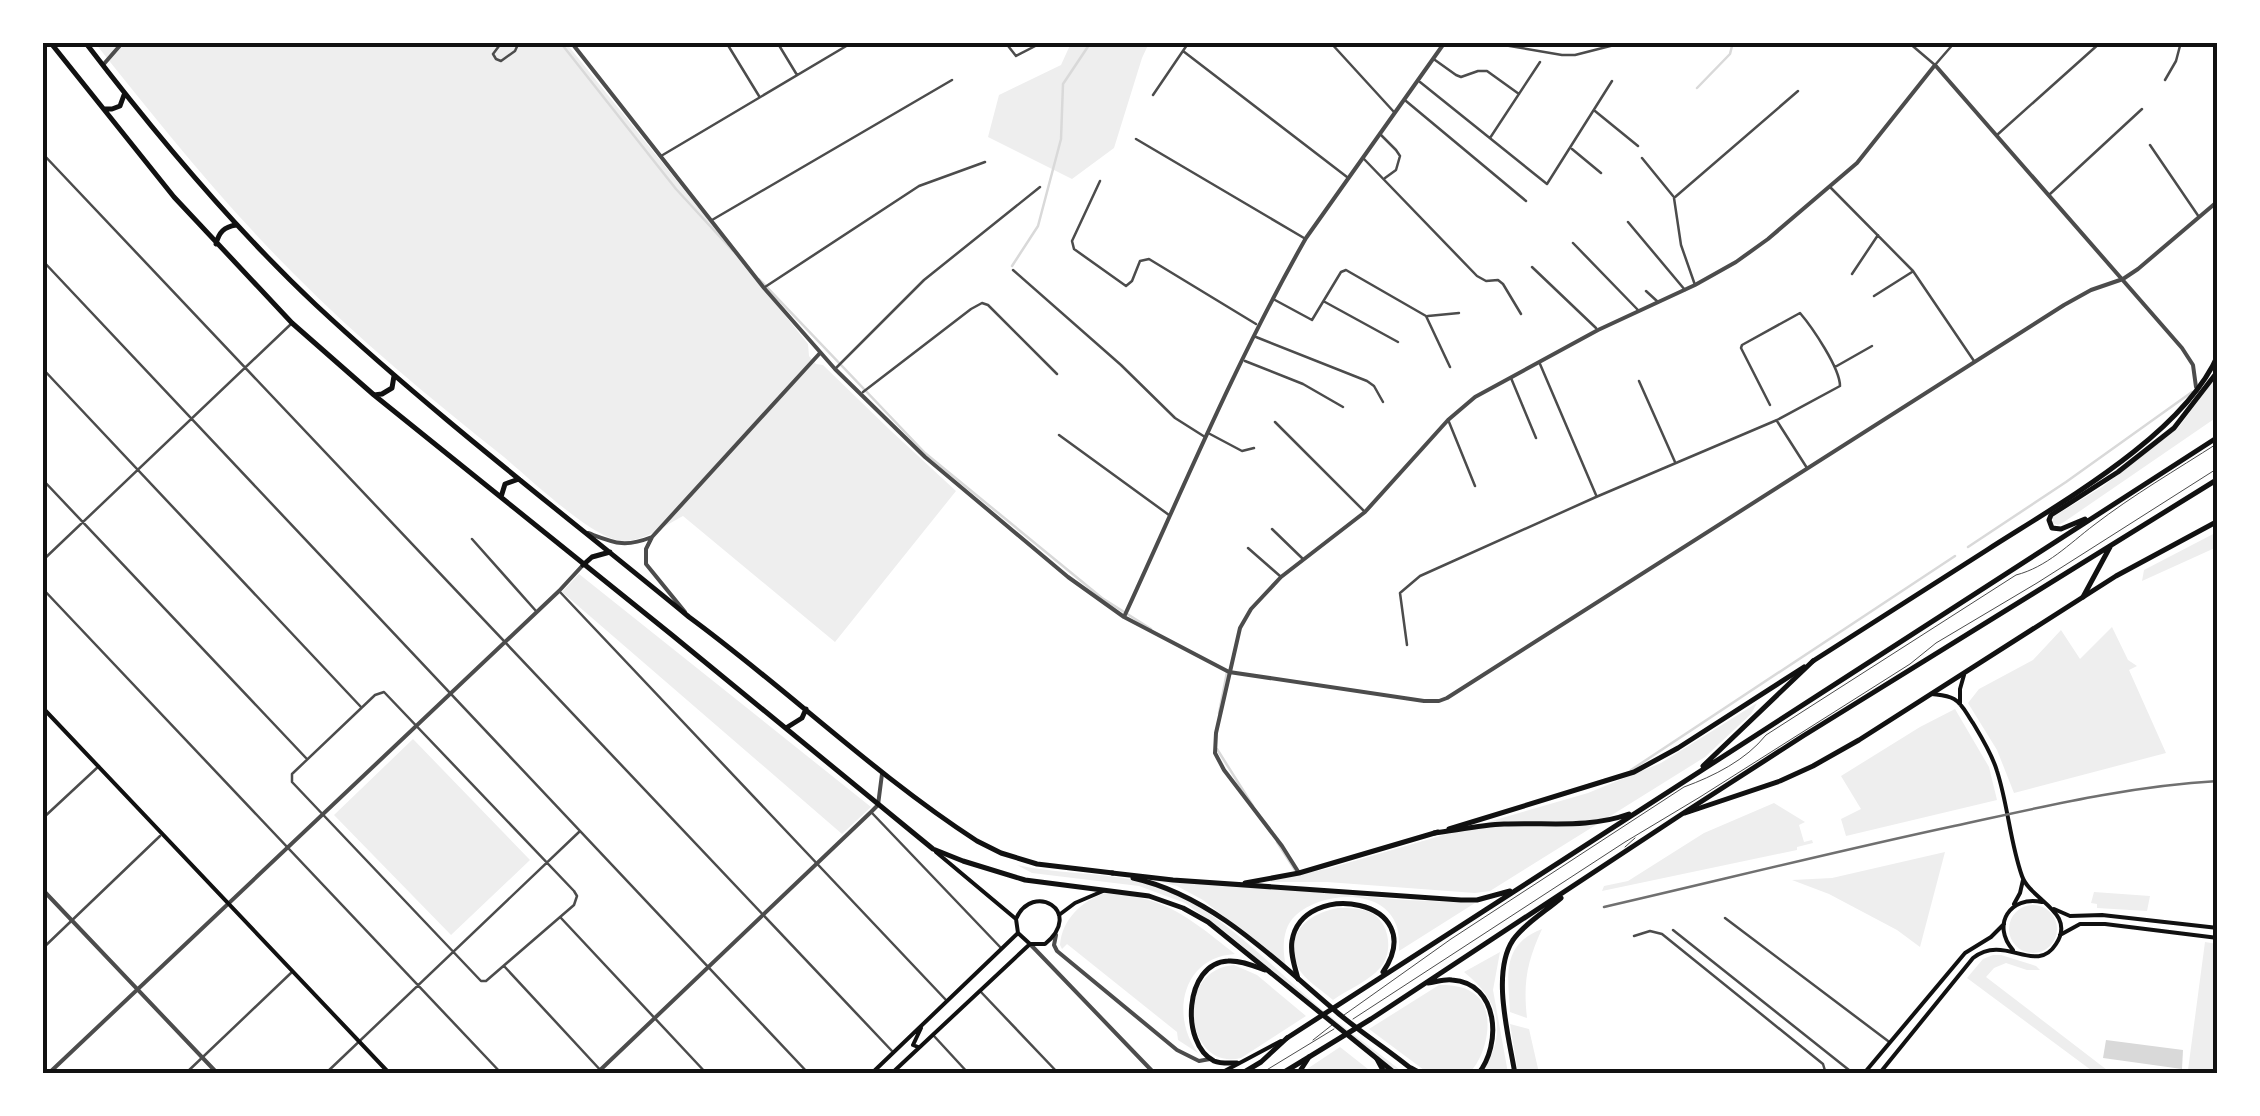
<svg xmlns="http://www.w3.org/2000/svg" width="2260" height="1116" font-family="Roboto,sans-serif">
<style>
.green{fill:#eee}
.water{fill:#d9d9d9}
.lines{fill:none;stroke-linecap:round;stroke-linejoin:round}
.stream{stroke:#d9d9d9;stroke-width:2.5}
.service{stroke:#4c4c4c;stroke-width:1}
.pedestrian{stroke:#4c4c4c;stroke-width:2.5}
.minor{stroke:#4c4c4c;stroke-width:2.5}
.tertiary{stroke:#4c4c4c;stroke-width:4}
.secondary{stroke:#111;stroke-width:4}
.primary{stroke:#111;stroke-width:5}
.trunk{stroke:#111;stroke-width:5}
.motorway{stroke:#111;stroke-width:5}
.rail{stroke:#707070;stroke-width:2.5}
.neatline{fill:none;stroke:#111;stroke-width:4}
</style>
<rect width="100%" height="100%" fill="#fff"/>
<path class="green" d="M95 43H566L808 344 809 356 816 364 823 365 890 430 956 491 835 642 683 516C662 527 637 547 613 539 583 529 530 479 504 457 431 399 358 339 293 273 221 201 158 122 95 43Z
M1071 43H1149L1142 58 1114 148 1072 179 988 137 999 95 1061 65Z
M2217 376V417L2064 522 2058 525 2052 523 2053 517 2102 487 2178 428Z
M2217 532V547L2142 581 2144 570Z
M579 574 871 807 842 834 562 592Z
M2112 627 2128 660 2137 666 2129 670 2166 753 2014 793 1997 750 1968 703 1979 689 2033 660 2061 630 2080 659Z
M1757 703 1751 714 1705 757 1490 891 1475 893 1327 882H1267L1330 868 1588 793 1661 763Z
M1955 709 1989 767 1997 800 1846 836 1841 819 1861 809 1841 776 1920 727Z
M413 739 530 860 451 935 334 815Z
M1774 803 1805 822 1799 825 1804 842 1812 840 1813 843 1797 847V850L1602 891 1604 886 1628 881 1704 833Z
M1945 852 1920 947 1897 930 1829 894 1792 880 1832 878Z
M1017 865C1057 874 1098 872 1138 881 1208 896 1267 963 1319 1007 1347 1030 1376 1051 1404 1073H1399L1317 1009 1229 935 1185 903 1139 886 1032 873Z
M1140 877 1406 900 1475 903 1399 951C1399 944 1399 934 1397 927 1385 887 1322 891 1296 915 1282 927 1282 950 1286 966L1203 900 1177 886Z
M2094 892 2150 896 2147 911 2097 908V904L2091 903Z
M1105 893C1118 895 1132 895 1145 899 1180 908 1207 932 1235 954 1182 957 1170 1016 1198 1053L1178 1040 1177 1032 1067 944 1062 949 1060 945C1062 919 1082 901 1105 893Z
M2009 929a24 24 0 1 1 48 0a24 24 0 1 1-48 0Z
M1338 908C1349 908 1360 908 1370 912 1390 922 1394 952 1380 968 1369 981 1347 990 1333 1000 1323 991 1309 983 1301 972 1298 969 1296 961 1295 957 1289 927 1313 913 1338 908Z
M1542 929C1527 962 1523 982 1527 1018L1510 1012C1508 975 1501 945 1542 929Z
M2205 942 2217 944V1073H2185L2188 1070Z
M1500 952 1493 990 1508 1073H1482C1507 1034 1501 1001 1464 972Z
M1993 955H2001L2036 966 2040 970H2027L2006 963 1994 968 1986 977 2111 1073H2095L1967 978 1983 959Z
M1234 965 1257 975 1306 1016 1241 1058C1186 1072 1172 970 1234 965Z
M1439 985C1453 985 1467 986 1478 997 1496 1015 1486 1057 1469 1073H1428L1369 1029Z
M1510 1024 1529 1029 1539 1073H1518Z
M1340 1047 1373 1073H1301Z"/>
<path class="water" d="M2106 1040 2183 1050 2182 1069 2103 1058Z"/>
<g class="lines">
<path class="stream" d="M560 42 676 189 733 251
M1697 88 1730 54 1733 42
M1012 266 1038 226 1061 139 1063 84 1091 42
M759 279 925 453 1102 598 1151 629
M1968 547 2066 482 2192 392
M1219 713 1227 672
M1217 749 1253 806
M1631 770 1955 556
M1277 842 1295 870"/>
<path class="service" d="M1625 847 1635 838
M1344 1015 1451 939 1684 787C1714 776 1746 760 1766 735L2016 575C2047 567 2069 544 2094 525 2133 495 2176 470 2218 443
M1353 1019 1625 842 1700 797 1910 664 1936 643 2037 583 2218 468
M1313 1040 1332 1025
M1260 1074 1334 1029"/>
<path class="pedestrian" d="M502 42 493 54 496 59 501 61 515 51 519 42"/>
<path class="minor" d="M726 42 759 96
M777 42 797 75
M1005 42 1016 56 1043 42
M1330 42 1394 112
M1486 42 1562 55H1575L1626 42
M1908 42 1935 65 1955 42
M1183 51 1347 177
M1435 60 1456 75 1461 77 1478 71H1487L1519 94
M2165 80 2176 61 2181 42
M1420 82 1547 184 1612 81
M1153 95 1189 42
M1406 101 1526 201
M1595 111 1638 146
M1381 135 1396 150 1400 156 1396 170 1385 178
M1997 135 2101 42
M1490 138 1540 62
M1136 139 1304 238
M2150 145 2199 217
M1572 149 1601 173
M42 153 892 1051
M661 156 853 42
M1642 158 1673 196
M1364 159 1477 276 1486 281 1498 280 1503 284 1521 314
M1100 181 1072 241 1074 249 1126 286 1132 281 1140 261 1149 259 1256 324
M1831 188 1913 271 1974 361
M2050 194 2142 109
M712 220 952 80
M1628 222 1685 290
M1573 243 1638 310
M42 260 809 1074
M1532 267 1596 328
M1013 270 1121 365 1175 418 1205 437
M1852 274 1878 235
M1695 285 1681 245 1674 198 1798 91
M765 287 919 186 985 162
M1646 291 1658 302
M1874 296 1912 272
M1275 300 1312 320 1341 272 1346 270 1426 316 1450 367
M1325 302 1398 342
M1428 316 1459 313
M1256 337 1367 381 1374 386 1383 402
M1245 361 1303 384 1343 407
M1540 364 1596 495
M1835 367 1872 346
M42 368 361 707
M836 368 924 280 1040 187
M1511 378 1536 438
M1639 381 1675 462
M863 392 971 309 982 303 988 305 1057 374
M1777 421 1807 468
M1275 422 1364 511
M1449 422 1475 486
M1210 434 1242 451 1254 448
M1059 435 1169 515
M42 479 306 758
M1272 529 1303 559
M472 539 536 611
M1248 548 1280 576
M42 561 291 324
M42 588 502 1074
M560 592 946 1000
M1407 645 1400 593 1420 576 1596 497 1777 420 1840 386C1840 368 1812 327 1800 313L1742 345 1741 348 1770 405
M384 692 574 891 577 896 574 905 486 981H481L292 782V774L375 695Z
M872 813 1001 948
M42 819 99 766
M561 918 707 1074
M1725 918 1888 1041
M1673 930 1854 1074
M1634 936 1650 931 1662 934 1823 1064 1826 1074
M42 949 160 836
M504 966 604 1074
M980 991 1059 1074
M934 1036 969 1074
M185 1074 292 972
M325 1074 579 832"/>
<path class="tertiary" d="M571 42 764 288 835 369 925 457 1068 577 1124 617 1229 672 1424 701H1439L1447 698 2064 305 2091 290 2123 279 2138 269 2218 201
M42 43 45 42
M103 65 123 42
M588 533C615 543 624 548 652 537
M685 612 646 564V549L652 537 820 353
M1124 617C1182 491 1237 359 1306 238L1445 42
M1299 873 1282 846 1224 770 1215 753 1216 733 1240 628 1251 609 1281 577 1365 512 1448 420 1475 397 1598 330 1695 285 1736 262 1768 239 1857 163 1935 65 2182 348 2193 365 2196 387
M42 889 218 1074
M1056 935 1054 945 1057 951 1177 1050 1199 1061 1210 1059
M1030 944 1155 1074
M48 1074 559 591 583 565
M596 1074 871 812 878 805 882 774"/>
<path class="secondary" d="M1960 704V689L1964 675
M42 707 390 1074
M936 852 1016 919 1018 933 1030 944H1045C1085 911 1032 881 1016 919
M2014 904 2020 893 2023 880
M2054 909 2070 916 2102 915 2218 928
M1059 915 1075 903 1103 891
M2060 935 2080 924H2105L2218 938
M2013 950C1991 925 2010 895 2042 902
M918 1047 913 1045 921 1028
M1866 1071 1965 953 1991 937 2004 924
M871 1074 1018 933
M891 1074 1030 944
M1219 1074 1281 1041
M1857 1074 1862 1071 1871 1074
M1879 1074 1973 958C2005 933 2036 976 2056 944 2077 912 2030 900 2022 876 2010 842 2008 805 1997 771 1992 754 1982 738 1973 723 1967 715 1963 704 1954 699 1947 695 1940 695 1932 694"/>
<path class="primary" d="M1813 661C1871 624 1929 587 1987 550 2060 503 2183 435 2218 355
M1685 813 1780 781 1813 766 1859 740 2116 576 2218 521
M1449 829 1634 772 1678 748 1804 667
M1245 883 1299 873 1438 832
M1241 1074 1261 1062 1287 1038
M1281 1074 1309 1057"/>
<path class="trunk" d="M50 42 174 197 292 323 374 395 672 635 933 849 963 861 1025 880 1149 896 1183 908 1208 922 1396 1074
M85 42C156 135 231 225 316 305 434 415 564 514 689 617 787 689 875 775 977 841L1001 853 1037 864 1113 873
M104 109H112L120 106 124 95
M216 244C219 232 224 227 236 225
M374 395 382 394 392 388 394 376
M501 497 505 484 519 479
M583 565 592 557 610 552
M786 728 802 718 806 709
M1133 878C1214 896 1277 962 1339 1014 1363 1034 1390 1051 1414 1071"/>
<path class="motorway" d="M2085 519 2061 529 2052 528 2049 520 2051 515 2118 472 2174 428 2218 371
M2083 597 2110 547
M1703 766 1813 661
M1434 833C1457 830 1481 825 1504 824 1547 822 1588 829 1629 814
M1112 873 1173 880 1461 900H1477L1510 891
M1298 979C1295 967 1290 954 1292 941 1302 878 1432 899 1383 972
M1428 983C1436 982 1444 979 1452 980 1499 983 1502 1045 1478 1074
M1287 1038 2218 437
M1377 1059 1385 1074
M1237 1063C1230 1063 1221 1064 1214 1061 1180 1044 1184 963 1228 961 1240 960 1254 966 1265 970
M1411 1068 1422 1074
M1298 1074 1309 1057 1371 1019 1682 814 1803 736 2218 479
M1515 1074C1509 1037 1491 973 1513 940 1524 924 1546 911 1561 898"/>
<path class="rail" d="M1604 907C1721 880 1837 851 1954 826 2042 807 2128 786 2218 781"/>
</g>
<rect width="2260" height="1116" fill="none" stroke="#ffffff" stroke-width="90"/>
<rect x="45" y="45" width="2170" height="1026" class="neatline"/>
</svg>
